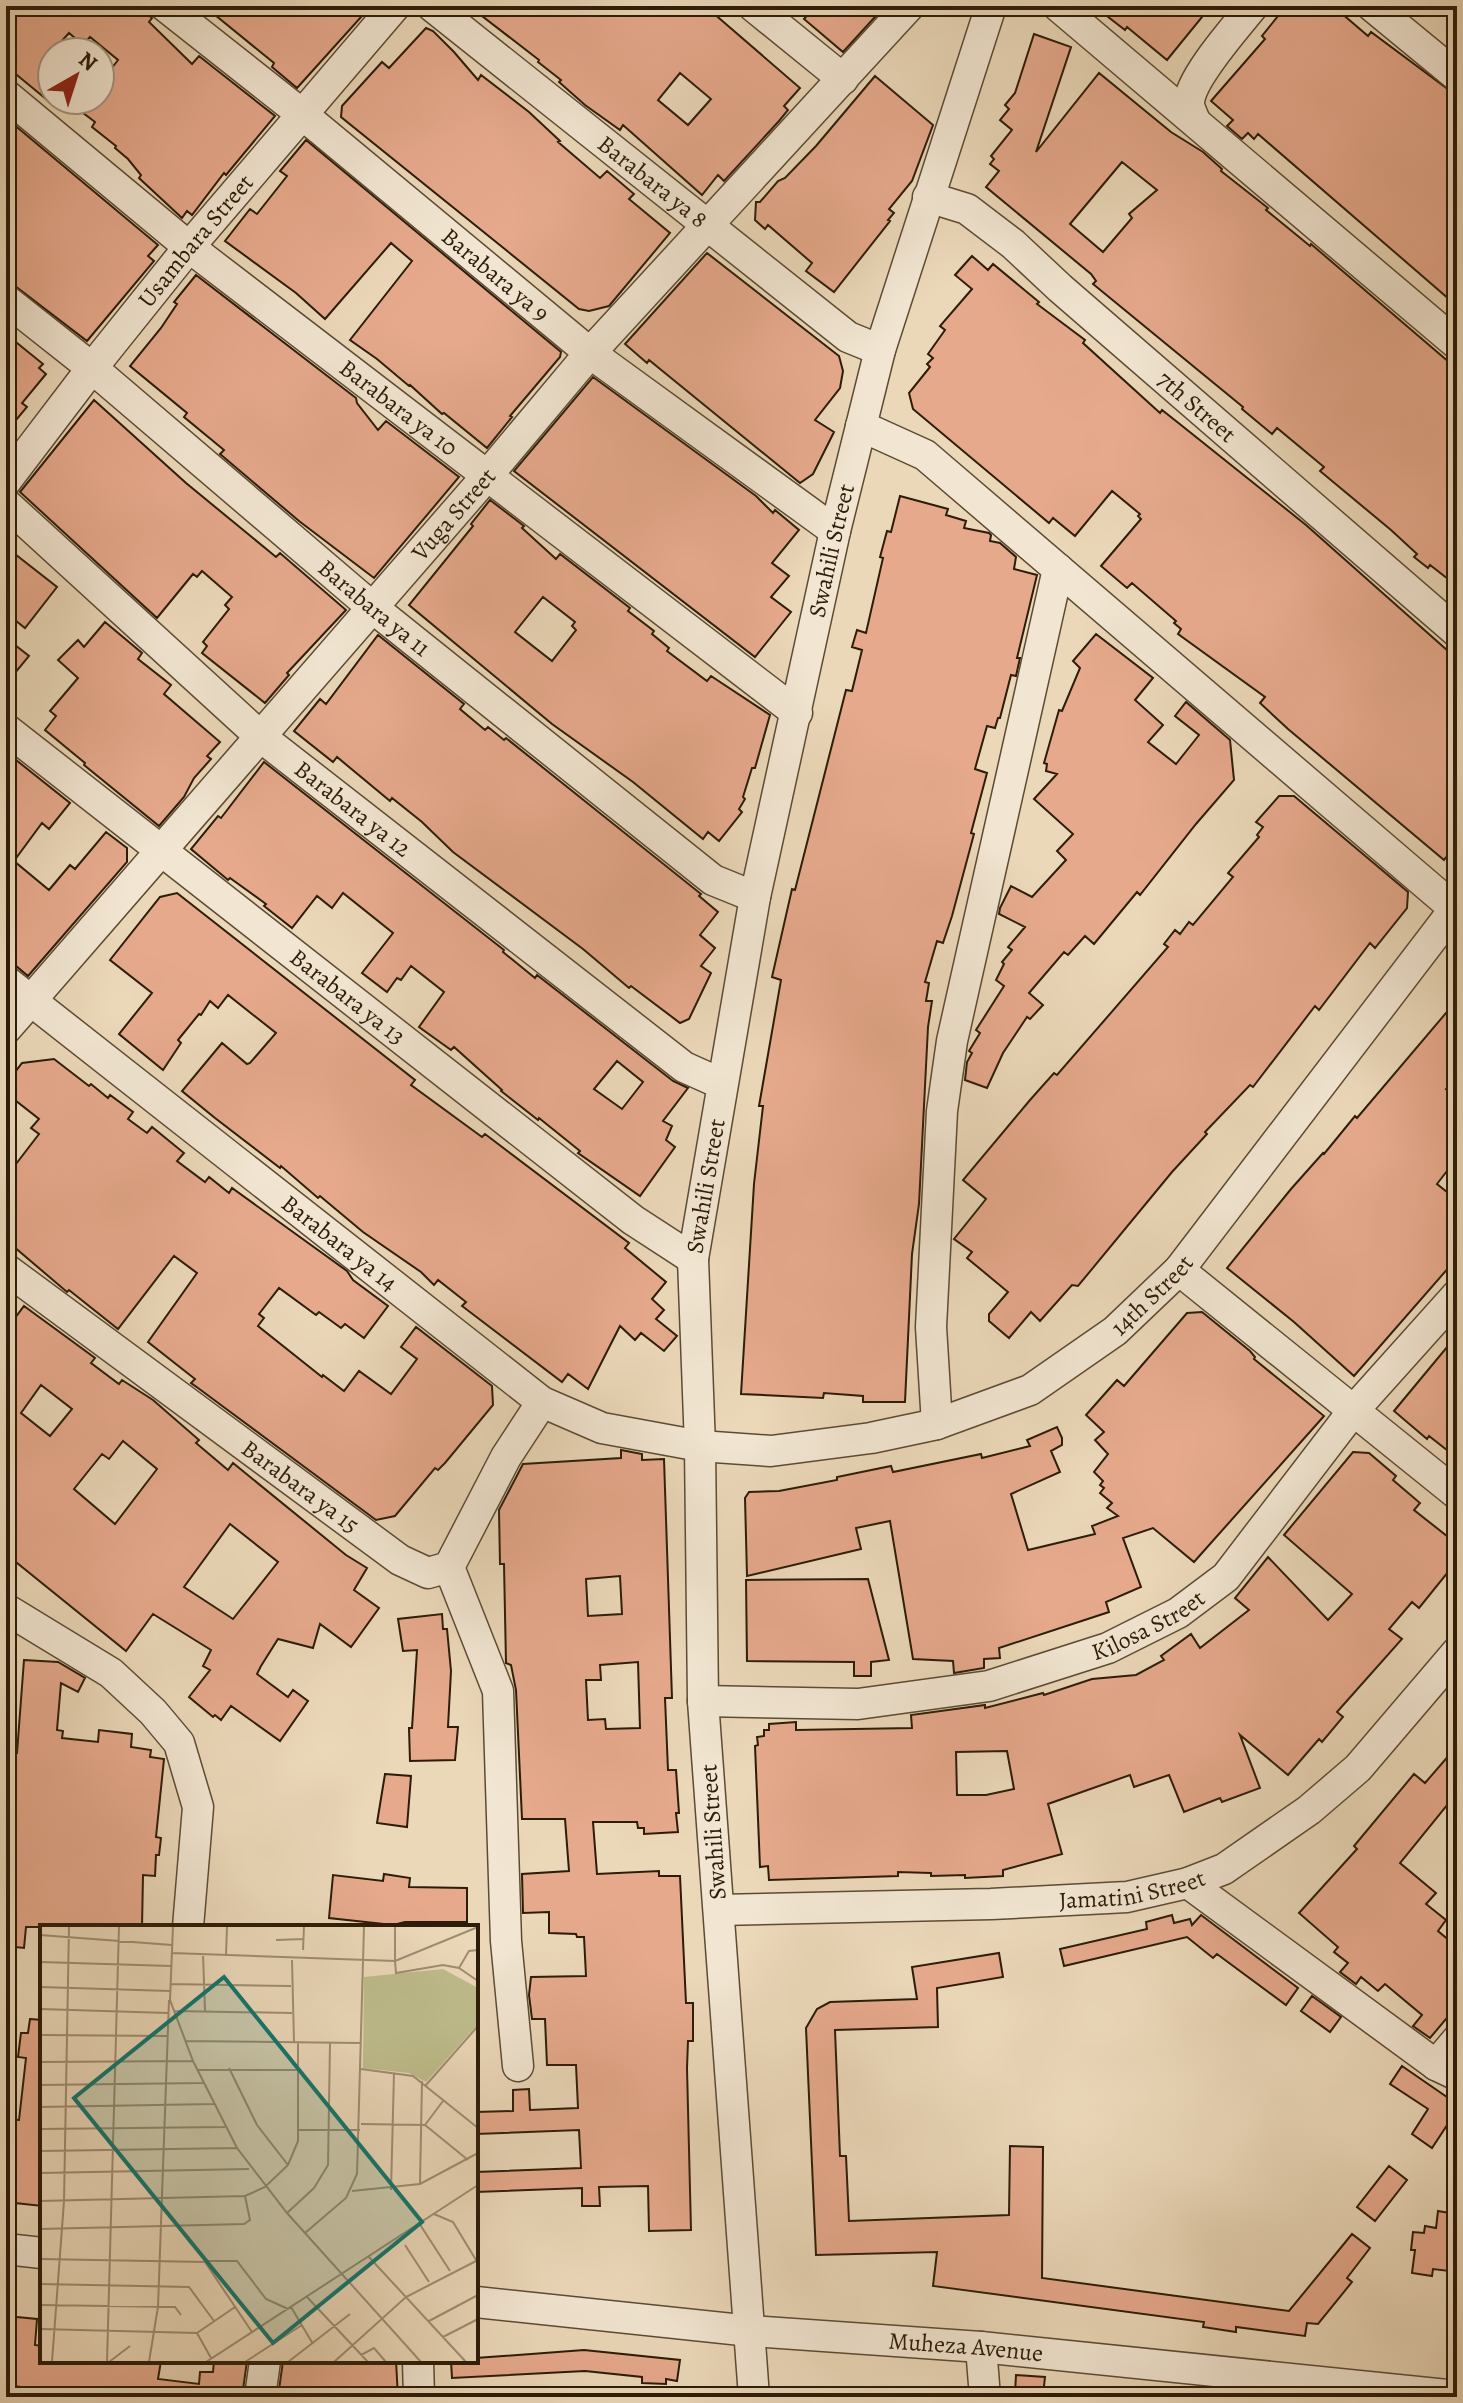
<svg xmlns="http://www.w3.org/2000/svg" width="1463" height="2403" font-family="Alegreya,serif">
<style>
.building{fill:#e6a98c;stroke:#2c1c08;stroke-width:2;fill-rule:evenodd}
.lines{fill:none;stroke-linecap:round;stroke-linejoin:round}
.minor-casing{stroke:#5c4b34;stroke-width:33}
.minor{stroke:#f2e6d2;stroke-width:30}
.labels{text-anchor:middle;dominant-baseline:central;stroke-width:8;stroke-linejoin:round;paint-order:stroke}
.street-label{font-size:24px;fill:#2c1c08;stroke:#f2e6d2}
.inset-road{fill:none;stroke:#9f8d72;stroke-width:2}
.view{fill:#0f766e;fill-opacity:0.15;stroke:#0f766e;stroke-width:4}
.inset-edge{fill:none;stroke:#2c1c08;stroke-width:4}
</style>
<rect width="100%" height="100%" fill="#ebd8b9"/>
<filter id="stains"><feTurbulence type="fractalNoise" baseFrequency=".0025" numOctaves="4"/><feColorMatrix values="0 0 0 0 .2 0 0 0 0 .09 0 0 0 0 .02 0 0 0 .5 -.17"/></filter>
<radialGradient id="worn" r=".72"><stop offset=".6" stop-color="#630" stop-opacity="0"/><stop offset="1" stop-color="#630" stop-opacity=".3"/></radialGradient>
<path class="building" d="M6 6H139L152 18 149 22 192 64 199 56 275 116 226 175 224 173 192 215 187 211 182 218 139 178 141 175 128 159 115 148 116 146 92 127 95 122 66 100H100V83L118 60 90 37 83 45 69 33 52 52V104L6 66Z
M204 6H371L297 88 272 67 274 63Z
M469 6H641L649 12 653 6H705L800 88 784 106 788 110 779 121 724 181 718 175 702 195 623 125 620 130 585 105 559 82 561 80 538 62 539 60ZM680 73 711 99 688 125 658 100Z
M815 6H885L843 52 804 19Z
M1094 6H1211L1167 60 1127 27 1125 30Z
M1286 6 1298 13 1305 6H1333L1368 36 1371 32 1457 96V306L1258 134 1254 139 1248 133 1242 139 1227 126 1233 120 1211 101 1265 39 1262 36Z
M426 28 433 31 454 52 478 80 481 75 529 112 560 141 558 142 600 178 607 171 634 194 629 199 670 233 609 306 589 311 579 309 341 117 342 106 382 62 389 68Z
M1034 34 1071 47 1036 152 1099 73 1171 132 1203 152 1222 169 1221 171 1268 208 1266 210 1310 246 1311 244 1457 369V586L1430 565 1428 568 1414 557 1417 554 1391 530 1320 471 1324 467 1277 428 1272 434 1242 409 1243 407 1093 284 1096 281 1091 274 986 187 999 171 990 164 994 159 991 156 1012 130 1000 120 1009 109 1005 105 1015 93ZM1122 162 1157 190 1129 214 1132 218 1103 252 1070 224Z
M875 76 933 125 912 181 889 209 894 213 888 220 890 221 834 292 806 271 812 263 768 225 765 229 755 220 756 202H760L778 181 785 178 816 146Z
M6 118 158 245 148 256 154 261 87 341 6 279Z
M306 140 561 352 560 357 510 416 512 417 487 448 444 413 442 414 410 385 409 386 377 359 350 340 412 261 391 243 325 319 296 293 225 241 250 209 257 214 287 176 280 171Z
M707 253 839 356 843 371 840 388 815 420 834 432 813 474 800 483 649 360 647 363 625 344Z
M972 256 988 270 993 264 1039 302 1037 304 1085 340 1083 343 1160 413 1162 410 1181 425 1306 525 1457 659V844L1444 860 1288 729 1260 703 1265 697 1178 634 1181 629 1174 623 1176 621 1132 583 1127 588 1101 566 1141 519 1138 516 1140 514 1112 491 1075 536 1053 518 1049 523 913 409 909 393 930 367 927 364 933 358 928 354 945 330 940 326 972 289 955 275Z
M196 275 356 398 357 403 378 430 386 421 459 477 374 578 299 521 220 454 224 450 184 417 187 413 130 366 161 328 177 304 174 302Z
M6 334 43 364 39 368 46 374 22 403 27 407 6 432Z
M593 377 756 496 773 513 775 510 799 530 772 563 789 576 771 597 791 612 755 657 514 471Z
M94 400 186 483 276 557 280 553 346 610 287 673 289 675 265 703 202 653 207 646 203 642 229 609 225 605 232 597 202 571 197 577 193 574 157 618 20 492Z
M900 496 948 509 946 515 966 521 964 528 989 533 991 535 990 541 1000 543 1016 557 1014 569 1037 575 1017 658H1020L1016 676 1011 675 1000 718H998L995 728 987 726 975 769 987 773 971 833 974 834 952 916 943 943 937 941 925 982 929 983 926 1001H932L928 1027 919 1204 912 1254 905 1402H863V1396L824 1393 823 1398 741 1394 754 1184 763 1106H759L781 980 772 977 792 889 795 890 846 690 852 691 862 650 852 647 857 630 866 633 883 558 880 557 887 531 891 532Z
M490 500 524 526 522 528 556 559 560 554 630 608 628 611 654 631 652 634 669 648 667 651 707 681 711 676 770 715 755 768H752L743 797 745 799 739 809 742 812 719 841 708 832 703 839 633 782 552 724 409 605 473 526 471 524ZM543 597 575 622 572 626 576 630 552 661 515 632Z
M6 547 57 587 25 628 6 613Z
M105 622 142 653 138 659 171 685 164 694 220 742 207 756 211 759 194 778 184 797 159 826 84 765 85 763 45 730 56 716 50 711 78 678 58 660 78 640 84 647Z
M1096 634 1153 678 1135 700 1163 725 1148 742 1176 764 1199 735 1175 716 1186 702 1230 740 1234 780 1196 824 1140 895 1137 892 1094 944 1085 936 1068 955 1064 952 1029 993 1043 1005 1030 1019 1027 1017 1003 1053 987 1088 965 1080 967 1062 972 1053 969 1051 980 1033 976 1030 1004 986 996 980 1004 964 1002 962 1012 950 1008 947 1025 927 999 914 1000 908 1011 886 1032 897 1066 860 1057 851 1073 834 1034 799 1057 774 1046 771 1047 764 1044 763 1059 710 1062 711 1080 668 1073 661Z
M378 635 464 704 460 709 485 730 488 727 504 740 506 738 701 894 699 896 718 912 700 935 715 948 701 966 711 973 689 1019 680 1023 631 986 629 988 583 949 453 852 422 822 392 798 390 801 337 757 333 762 294 731 320 699 326 704Z
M6 638 29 656 6 684Z
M6 752 70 803 49 829 42 823 14 861 49 890 70 865 75 869 106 832 127 848V862L28 976 16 966 6 963Z
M264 762 504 950 503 952 535 978 537 975 673 1081 688 1088 663 1121 672 1126 666 1140 675 1147 640 1196 578 1153 580 1151 539 1118 538 1120 501 1091 502 1090 454 1047 451 1050 419 1027 444 992 411 966 401 980 397 978 387 992 362 973 393 933 343 893 332 908 317 896 292 928 264 906 266 904 230 878 228 880 191 849 218 816 221 818ZM617 1061 643 1082 622 1109 594 1089Z
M1279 796H1294L1408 892 1407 908 1375 948 1370 943 1319 1010 1315 1006 1253 1087 1250 1085 1205 1132 1207 1134 1172 1172 1078 1286 1072 1285 1040 1321 1031 1312 1009 1338 989 1321V1314L1008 1292 967 1258 972 1252 954 1239 986 1199 963 1180 1030 1100 1054 1073 1057 1075 1168 947 1164 944 1175 930 1180 934 1189 922 1193 925 1233 877 1228 873 1259 837 1257 835 1263 827 1256 822Z
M177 893 415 1080 411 1085 482 1137 485 1134 629 1243 625 1248 666 1282 652 1299 664 1310 656 1319 677 1336 664 1351 641 1333 635 1340 620 1326 588 1389 568 1374 562 1382 462 1306 466 1302 438 1280 434 1285 421 1272 363 1232 320 1196 318 1198 281 1166 280 1168 215 1118 182 1091 222 1043 247 1064 250 1063 276 1033 228 995 218 1008 210 1001 201 1015 199 1014 178 1040 181 1043 163 1070 119 1034 152 993 110 960 160 897Z
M1457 1000V1076L1446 1089 1457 1098V1158L1437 1184 1457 1200V1258L1354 1376 1294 1322 1227 1268 1291 1189 1323 1153 1324 1154 1355 1116 1357 1118Z
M54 1059 89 1086 91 1084 108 1098 110 1095 133 1112 128 1119 147 1133 152 1127 184 1153 177 1161 205 1182 209 1177 229 1193 232 1188 347 1271 353 1280 388 1306 364 1338 345 1324 341 1328 319 1312 316 1315 279 1288 259 1314 264 1318 258 1326 322 1377 323 1375 344 1391 359 1371 391 1394 417 1359 401 1347 416 1327 492 1386 493 1405 445 1463 438 1470 435 1468 395 1516 376 1520 198 1388 191 1383 195 1379 148 1342 197 1273 174 1256 118 1329 69 1290 67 1292 6 1240V1177L39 1134 31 1128 39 1119 6 1093V1084L22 1063Z
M24 1306 95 1358 91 1363 119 1384 122 1380 153 1400 199 1440 196 1443 228 1470 233 1463 346 1555 367 1568 354 1590 379 1608 351 1647 320 1624 313 1648 278 1639 261 1666 257 1674 288 1697 293 1690 308 1701 280 1741 231 1706 221 1720 215 1715 213 1717 189 1697 210 1670 203 1666 211 1650 153 1614 126 1651 6 1554V1330ZM41 1385 72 1409 50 1436 21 1413ZM123 1441 157 1469 115 1524 74 1489 102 1454 109 1459ZM230 1524 278 1562 233 1619 184 1587Z
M1202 1312 1250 1351 1255 1357 1254 1359 1324 1416 1194 1562 1153 1528 1123 1538 1141 1587 1106 1602 1109 1612 999 1648 1000 1658 984 1659V1668L954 1673 953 1661 913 1659 890 1521 856 1528 861 1549 747 1576 745 1498 749 1492 779 1491 837 1480V1477L891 1466 893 1472 981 1454 982 1458 1030 1446 1027 1440 1057 1427 1062 1438V1445L1051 1451 1060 1472 1011 1494 1028 1550 1095 1534 1092 1526 1118 1516 1107 1508 1112 1503 1100 1493 1104 1488 1100 1485 1103 1481 1094 1472 1108 1454 1095 1440 1104 1432 1086 1415 1117 1380 1124 1386 1187 1313Z
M1457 1335V1458L1429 1436 1427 1439 1394 1411Z
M621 1450 642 1454V1460L664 1459 672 1698H665L668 1770H676L679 1813H676L678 1832 644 1834V1828H638L637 1822H593L597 1874 659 1871V1876H680L686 2003H693V2041H688L687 2068 691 2230 649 2231 648 2186 599 2187 600 2206H582V2188L476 2192V2172L581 2168 579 2130 476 2134V2112L513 2111V2090L529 2089 530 2110 578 2108 576 2065H547L545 2019H532L529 1995 531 1977 586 1976 584 1937H577L576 1934 549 1933V1912L523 1913 522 1874 569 1871 565 1819H522L516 1690 511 1665 506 1663 504 1564H500L499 1510 523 1464 621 1458ZM620 1576 622 1614 588 1616 586 1579ZM638 1662 640 1728 606 1729 605 1719 588 1720 586 1680H601L600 1665Z
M1353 1452 1369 1453 1396 1476 1393 1480 1420 1503 1414 1510 1457 1544V1561L1419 1608 1412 1602 1389 1629 1402 1639 1337 1712 1343 1717 1322 1742 1319 1739 1288 1775 1240 1735 1260 1788 1222 1802 1220 1798 1184 1812 1169 1775 1134 1787 1130 1775 1048 1804 1062 1854 1003 1870V1876L965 1878V1875L931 1876V1873L898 1872V1876L769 1880 768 1866 760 1867 755 1746 758 1745 757 1737 764 1736V1730H769V1724L796 1722V1730L912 1728 911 1715 985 1705V1708L1043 1693 1044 1695 1092 1679 1136 1675 1164 1660 1161 1656 1191 1634 1200 1648 1249 1610 1235 1598 1268 1557 1328 1620 1352 1594 1284 1535ZM1007 1751 1014 1789 986 1795H957L956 1752Z
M868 1579 889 1660 871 1662V1676H854V1662L747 1661 746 1580Z
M442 1614 443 1629H447L451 1671 448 1727H458L455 1760 410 1761 409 1728H412L417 1650 403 1651 398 1619Z
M24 1660 58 1662 85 1678 78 1692 61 1683 57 1730 63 1731 62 1738 98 1742 99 1730 132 1734 131 1747 151 1750 150 1757 164 1759 156 1837 161 1838 159 1855H156L155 1876 143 1875 142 1927H26L24 1948 6 1946V1802H10L15 1753H17Z
M1457 1746V1793L1400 1863 1436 1893 1426 1904 1446 1920 1438 1931 1457 1947V2006L1430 2038 1413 2026 1422 2015 1385 1984 1378 1991 1361 1977 1356 1984 1340 1972 1348 1963 1334 1952 1338 1947 1299 1913 1357 1849 1354 1846 1414 1774 1425 1783Z
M385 1774 411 1776 407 1827 377 1823Z
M384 1874 410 1878 409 1887 467 1888V1922H405L393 1925 329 1918 333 1875 383 1881Z
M1172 1915 1174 1923 1190 1919 1192 1925 1201 1915 1298 1988 1286 2005 1217 1954 1213 1958 1187 1937 1064 1966 1060 1949 1147 1929 1146 1922Z
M999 1953 1003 1977 937 1988 938 2027 835 2030 840 2156H846L849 2221 1009 2215 1010 2146 1043 2147 1042 2278 1289 2311 1352 2234 1370 2248 1347 2278 1352 2282 1318 2324 1307 2323 1305 2336 1236 2327V2332L1203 2327 1204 2322 933 2286 937 2252 816 2255 806 2028 817 2009 830 2002 917 1999 912 1967Z
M1312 1996 1341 2017 1330 2032 1301 2011Z
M30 2019 42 2020V2206L6 2202V2119L19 2120 26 2058 18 2057 21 2033H28Z
M1402 2066 1457 2104V2110L1432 2148 1412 2134 1428 2109 1390 2084Z
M1389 2166 1407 2180 1375 2221 1357 2207Z
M1438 2211 1456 2214 1454 2237 1457 2239 1449 2271 1433 2269 1432 2276 1412 2273 1415 2250H1411L1413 2232 1424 2233 1425 2226 1436 2228Z
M6 2316 37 2319 35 2345 42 2346V2361H161L158 2379 199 2384 200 2372H213L214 2361H247L242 2397H124L93 2392V2397L6 2385Z
M584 2350 680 2360 677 2381 666 2379V2384L642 2383V2377L585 2371 452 2378 451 2361H476V2358Z
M283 2361H396L398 2397H278Z
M1016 2375 1045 2377 1043 2395 1015 2393Z"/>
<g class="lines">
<g class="minor-casing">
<g id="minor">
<path id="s1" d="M165 6 303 115 590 353 835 531"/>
<path id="s2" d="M432 6 848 337 880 350"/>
<path d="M753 6 843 79"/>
<path d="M1058 6 1457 344"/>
<path d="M1372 6 1457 76"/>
<path id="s3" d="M6 95 189 247 797 713"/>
<path d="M1195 121C1193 116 1189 108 1189 103 1190 78 1237 26 1253 6"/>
<path id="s4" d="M928 197 967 209 1013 244 1060 288 1457 632"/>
<path id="s5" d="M6 300 92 368 373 608 713 880 755 897"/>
<path d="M861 426 925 455 1455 909"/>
<path id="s6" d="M6 481 92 368 189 247 395 6"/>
<path id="s7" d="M6 504 261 737 684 1067 722 1084"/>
<path id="s8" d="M6 729 633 1220 693 1259"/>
<path id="s9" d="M6 981 542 1402 602 1428 700 1446 771 1451 871 1438 937 1424 1030 1390 1115 1331 1179 1270 1457 906"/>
<path id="s10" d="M6 1029 486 477 590 353 909 6"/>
<path id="s11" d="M6 1269 400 1560 428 1573 449 1567 506 1457 542 1402"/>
<path d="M1179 1270 1457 1494"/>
<path d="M937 1424 931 1327 942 1111 952 1041 1058 569"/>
<path d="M449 1567 498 1691 506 1941 518 2066"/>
<path d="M6 1609 111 1673 153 1712 179 1743 198 1807 188 1927"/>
<path id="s12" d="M703 1701 858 1704 989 1686 1108 1648 1178 1613 1226 1577 1353 1411 1457 1295"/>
<path d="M1188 1883 1436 2065 1457 2075"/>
<path id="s13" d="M719 1910 991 1904 1127 1897 1188 1883 1224 1869 1309 1810 1358 1768 1457 1652"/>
<path d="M1436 2065 1457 2040"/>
<path d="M6 2249 42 2253"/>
<path id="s14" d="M476 2302 751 2331 981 2347 1457 2396"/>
<path d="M981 2347 985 2397"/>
<path d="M418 2361 419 2397"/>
<path d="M260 2397 265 2361"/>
<path id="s15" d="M754 2397 703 1701 700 1446 693 1259 755 897 835 531 880 350 991 6"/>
</g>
</g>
<use href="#minor" class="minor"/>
</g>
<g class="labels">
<g class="street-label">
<text stroke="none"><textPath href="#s2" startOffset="282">Barabara ya 8</textPath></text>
<text stroke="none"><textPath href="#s6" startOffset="306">Usambara Street</textPath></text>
<text stroke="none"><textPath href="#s1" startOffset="426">Barabara ya 9</textPath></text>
<text stroke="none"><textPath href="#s4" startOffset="344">7th Street</textPath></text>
<text stroke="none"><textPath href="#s3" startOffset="502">Barabara ya 10</textPath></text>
<text stroke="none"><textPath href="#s10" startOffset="682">Vuga Street</textPath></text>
<text stroke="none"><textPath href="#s15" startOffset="1862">Swahili Street</textPath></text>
<text stroke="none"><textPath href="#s5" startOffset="480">Barabara ya 11</textPath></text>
<text stroke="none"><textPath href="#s7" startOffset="462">Barabara ya 12</textPath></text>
<text stroke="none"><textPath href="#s8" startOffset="434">Barabara ya 13</textPath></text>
<text stroke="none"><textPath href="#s15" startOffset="1214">Swahili Street</textPath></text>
<text stroke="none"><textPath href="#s9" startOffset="424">Barabara ya 14</textPath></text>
<text stroke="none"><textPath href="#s9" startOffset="1340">14th Street</textPath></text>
<text stroke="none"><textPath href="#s11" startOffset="366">Barabara ya 15</textPath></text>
<text stroke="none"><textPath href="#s12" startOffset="458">Kilosa Street</textPath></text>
<text transform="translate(713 1832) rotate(-94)">Swahili Street</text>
<text stroke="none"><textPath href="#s13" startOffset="414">Jamatini Street</textPath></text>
<text stroke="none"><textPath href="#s14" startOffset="492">Muheza Avenue</textPath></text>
</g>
</g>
<g transform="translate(40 1925)">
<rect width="438" height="438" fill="#ebd8b9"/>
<path d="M403 44 438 63V99L386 157 369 148 323 143 324 52Z" fill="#bebc8b"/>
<path class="inset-road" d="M133 1 130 75 153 136 197 223 247 288 381 437M355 1V36M0 10 132 20M236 15 264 14M263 25 264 1M132 28 355 36 356 48 403 40 419 43 438 56M163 29 165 86M186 31 187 1M252 35 254 117M355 36 438 2M0 37 131 41M419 43 429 26 438 25M130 59 251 61M0 62 130 66M0 84 128 88M134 86 252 88M0 110 127 111M145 116 320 118M0 137 153 136M189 143 217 200 248 240M321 144 373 151 438 203M157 145H258M0 160 163 158M386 160 438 101M0 182 174 179M321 199 385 200 428 235M385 200 403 176M0 204 185 202M259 205H320M0 226 197 223M0 248 209 244M380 259 382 156M351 265 354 148M312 266 380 259 438 228M0 276 205 271 225 262 248 240 258 216V117M247 288 274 263 288 240 290 118M394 289 413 297 436 335M379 298 410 346M0 304 204 299 210 295 205 271M265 308 306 273 317 249 324 1M365 320 389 357M328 331 426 437M0 334 165 337 212 407M166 336H197L226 374 248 384M0 359 149 362 174 396M267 372 328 437M0 380 135 382 141 390M251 382 273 419M389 396 438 370M0 404 157 408M157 408 195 382M157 408 171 433M403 412 438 394M321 430 334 423 346 437M12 437 24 276 29 1M67 437 79 1M69 437 90 421M109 437 118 382 129 75M166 437 438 260M205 437 262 400M248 437 310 389M294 437 366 372 438 335"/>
<path class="view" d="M184 52 382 297 233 418 34 173Z"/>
<rect width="438" height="438" class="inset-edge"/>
</g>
<rect width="1463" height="2403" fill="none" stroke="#ebd8b9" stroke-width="32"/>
<rect x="8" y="8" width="1447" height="2387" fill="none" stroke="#2c1c08" stroke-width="4"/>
<rect x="16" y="16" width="1431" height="2371" fill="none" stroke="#2c1c08" stroke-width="2"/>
<g transform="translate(76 76) rotate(39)"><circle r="38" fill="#f2e6d2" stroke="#a39581" stroke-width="2"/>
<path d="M0-6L14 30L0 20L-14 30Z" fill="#8f2418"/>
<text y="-12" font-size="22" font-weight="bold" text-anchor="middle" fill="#2c1c08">N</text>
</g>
<rect width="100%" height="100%" filter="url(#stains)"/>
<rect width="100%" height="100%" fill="url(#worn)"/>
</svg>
